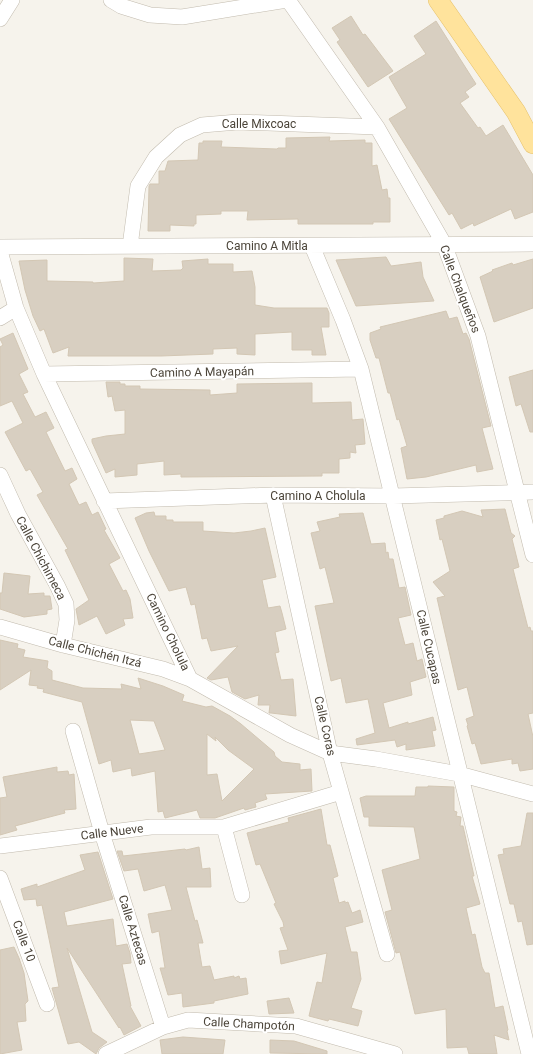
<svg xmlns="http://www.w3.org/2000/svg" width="533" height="1054" font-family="Roboto,sans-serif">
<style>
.building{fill:#d8cfc1;stroke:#d3c7b4;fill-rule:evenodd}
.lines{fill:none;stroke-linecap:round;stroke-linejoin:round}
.minor-casing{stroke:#c2bbae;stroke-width:16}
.major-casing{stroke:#e6c16a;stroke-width:20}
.minor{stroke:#fff;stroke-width:15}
.major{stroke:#ffe39c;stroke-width:19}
.labels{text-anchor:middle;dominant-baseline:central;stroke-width:4;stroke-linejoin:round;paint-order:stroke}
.street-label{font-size:12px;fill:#4b4439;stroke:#fff}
</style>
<rect width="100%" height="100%" fill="#f6f3ec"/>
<path class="building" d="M351 16 363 35 365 34 393 71 368 87 337 42 340 40 332 28Z
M436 21 476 84 465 92 469 97 460 103 478 128 480 127 486 136 503 125 533 175V212L515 219 511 209 474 226 473 223 461 229 452 213 449 215 389 119 407 108 389 77 426 54 414 36Z
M330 137 329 141 365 140V143H372V166L377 165 382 190 387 189 388 198H390V222H373V224H298V219L247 220 248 211H221V214L196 215V224H194V226L170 225V231H148L149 186 150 184H159V171H165L168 161 198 160 199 143H203V141H222L221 147 277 149 278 148H286V138Z
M386 257 391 266 421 262 423 277 434 301 356 306 336 260Z
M124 258 153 259 152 271 181 270 183 268 182 261 208 259V264H233V272L252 271 255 287V305L274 308H327L329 313V327H321L326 355H312V350H292V332L255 334V355L237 354V348L213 349V354L161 356H68L69 347 53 353 44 329 40 331 33 316 25 290 19 261 47 260V281L93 282V283L124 281Z
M533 259V308L494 322 480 277 493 271 492 270 512 263 513 265Z
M446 311 449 319 457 317 463 334 466 333 469 339 491 426 482 428 493 469 477 472 476 465 426 477 407 479 401 448 407 446 399 419 397 420 390 393H388L379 358H376L370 340V333L381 329 380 327Z
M13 333 28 369 19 374 28 392 23 394 35 417 46 412 54 428 46 432 65 471 72 468 77 479 69 484 79 505 86 502 92 515 98 512 106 529 104 530 120 558 109 564 123 591 126 590 130 599 133 618 123 619 125 625 106 634 97 616 79 625 76 609 89 600 65 550 68 549 37 495 43 492 30 469 26 471 5 432 23 423 12 401 0 406V347L3 345 0 339Z
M533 370V432H530L521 404 516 406 509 377Z
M106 382H120V384H125V386H140V389L210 390V395L237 393V384L312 383V403L351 402 352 420 363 419 365 444 355 445 356 453 350 452V458L339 459V473H322V476L181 477V474L164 475V461L137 464V475L115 477V469L106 473 92 442V439L106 436 125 434V410L115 411 112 396 108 397Z
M505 509 511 533 515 536 512 539 519 567 513 569 528 628 530 627 531 631H533V713L528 714 533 737V769L520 771 518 763 512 764V759L481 764 475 743 472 744 467 726 468 725 466 719 474 716 467 687 458 690 437 598 445 596 433 582 450 571 442 539 440 540 436 520 444 518V516L462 511 483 517 481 510Z
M154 512 155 516H166V520H173V522H203V531L234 533 251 531 265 528 276 577 262 580 268 608 280 606 282 613 286 629 275 632 279 652 275 653 281 680 293 679 296 716 271 713H269L270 705H258L259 695 245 699 232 692 228 677 211 680 207 678 238 646 211 651 207 638 202 639 195 604 191 605 186 587 169 591 149 551 135 518 146 513Z
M363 513 371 544 385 543 386 553 388 552 389 559H393L399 588 405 587 411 615 398 618 405 645 413 643 417 661 422 659 426 677 410 682 412 695 383 703 389 728 408 722V724L433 717 436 730 432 731 435 746 406 750V744L397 747 395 740 357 745 356 739 375 733 368 699 346 703 341 678 331 681 315 606 334 603 325 567 320 569 311 533 320 531 317 522 340 517 339 514Z
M4 573 30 576 28 594 44 593V596H50L52 609 47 610V614L24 617 0 609V593H2Z
M0 640 18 644 17 648 25 650 23 657 48 661 47 668 52 671V680L83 688 122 689 121 684 141 689 138 678 163 686 184 695 182 701 206 707 212 706 230 716 241 724 274 752 275 756 282 762 300 764V770L311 769 312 791 265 794 267 799 255 803 256 807 245 810 244 808 215 818H200L197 810 165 818 163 811 158 812 155 771 132 776 131 768 113 772 111 760 99 764 82 702 43 692 44 689 37 688 38 686 29 685 31 670 0 690ZM130 720 154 721 165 750 139 754ZM207 734 216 741 215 737 228 750 254 769 222 801 217 774 207 775Z
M57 767V772L68 771 69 775 74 774 76 809 64 810 65 813 15 826 17 830 0 835V798L7 797 3 777Z
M428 786 454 787V811L457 812 456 816 461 817 460 826H463L474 876H472L480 904 466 908 472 935 475 934 482 967 485 973H489L495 1008 503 1006 508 1030 507 1031 509 1040 494 1035 497 1054H469L467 1047 447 1048 446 1009 415 1014 400 952 396 953 385 912 392 910 382 870 420 859 414 827 369 826V817H364L360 798 366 796H415L416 787H428Z
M321 809 327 845H330L338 876 333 878 339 903 345 901V903L348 902 352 913 360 910 363 922 345 927 351 952H357L361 979 351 1008 362 1011 358 1026 329 1019 328 1021 309 1016 317 982 322 983 327 953 281 964 279 951 288 950 280 928 284 927 283 922 274 904 276 903 260 864 256 865 247 833 289 822 288 818Z
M527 813H533V944L527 945 522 921 518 922 514 904H510L498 855 504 854 503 849 521 846Z
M199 847 202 869 210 868 211 887H186L195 921 197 920 203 943H198L202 967 210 966 214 980 234 976V978L239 976 240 979 246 978 248 994 214 1001V1003L183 1007 182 993 168 995 160 968H165L159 931 152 933 148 914 172 910 165 885 144 891 138 869 124 871 117 851H122L123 856 185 849 186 850Z
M98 852 113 899 64 912 67 926 113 919 116 946 127 944 130 953 131 963 122 964 131 1006H130L141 1026 124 1035 120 1027 119 1028 67 948 92 1032 107 1042 99 1048 96 1054 79 1042 68 1044 52 988 59 987 42 905 37 906 36 899 24 900 21 889 37 884V887L85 870 80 855Z
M14 947 19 958 24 973 28 1001 25 1004 26 1021 17 1022 22 1050 0 1054V950Z
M289 998 294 1013 269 1014 267 1001Z
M183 1037 225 1040 223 1054H162L160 1040Z
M270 1040 294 1041 327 1051V1054L270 1053Z"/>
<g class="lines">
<g class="minor-casing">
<path id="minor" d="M111 0 121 6 150 15 182 17 287 0
M288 0 377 127 444 244 478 336 533 555
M0 19 12 0
M130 246 138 186 156 157 180 135 202 125 238 122 377 127
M312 246 343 320 361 369 529 1054
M0 247 533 244
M0 251 16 308 44 374 190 679
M0 318 16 308
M44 374 361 369
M0 475 18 514 57 585 66 604 67 620 63 645
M273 495 330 753 387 954
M104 501 273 495 393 496 533 492
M0 627 63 645 163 669 190 679 290 735 330 753 376 759 459 774 533 794
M73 731 102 833 163 1027
M224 827 242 895
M0 846 151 827H224L341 792
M0 878 47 1004
M106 1054 163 1027 188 1020 296 1026 395 1054"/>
</g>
<g class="major-casing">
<path id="major" d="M438 0 516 112 533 144"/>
</g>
<use href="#minor" class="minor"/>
<use href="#major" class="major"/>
</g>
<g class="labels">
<g class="street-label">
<text x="259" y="124">Calle Mixcoac</text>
<text x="267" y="246">Camino A Mitla</text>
<text transform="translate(460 289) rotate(69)">Calle Chalqueños</text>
<text transform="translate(202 372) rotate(-1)">Camino A Mayapán</text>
<text x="318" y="496">Camino A Cholula</text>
<text transform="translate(41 558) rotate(62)">Calle Chichimeca</text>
<text transform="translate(168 632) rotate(64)">Camino Cholula</text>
<text transform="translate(429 647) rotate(77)">Calle Cucapas</text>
<text transform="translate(95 652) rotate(14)">Calle Chichén Itzá</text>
<text transform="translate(325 726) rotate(77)">Calle Coras</text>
<text transform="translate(112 832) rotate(-7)">Calle Nueve</text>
<text transform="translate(133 930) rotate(73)">Calle Aztecas</text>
<text transform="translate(24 941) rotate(69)">Calle 10</text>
<text transform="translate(249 1024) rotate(3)">Calle Champotón</text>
</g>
</g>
</svg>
